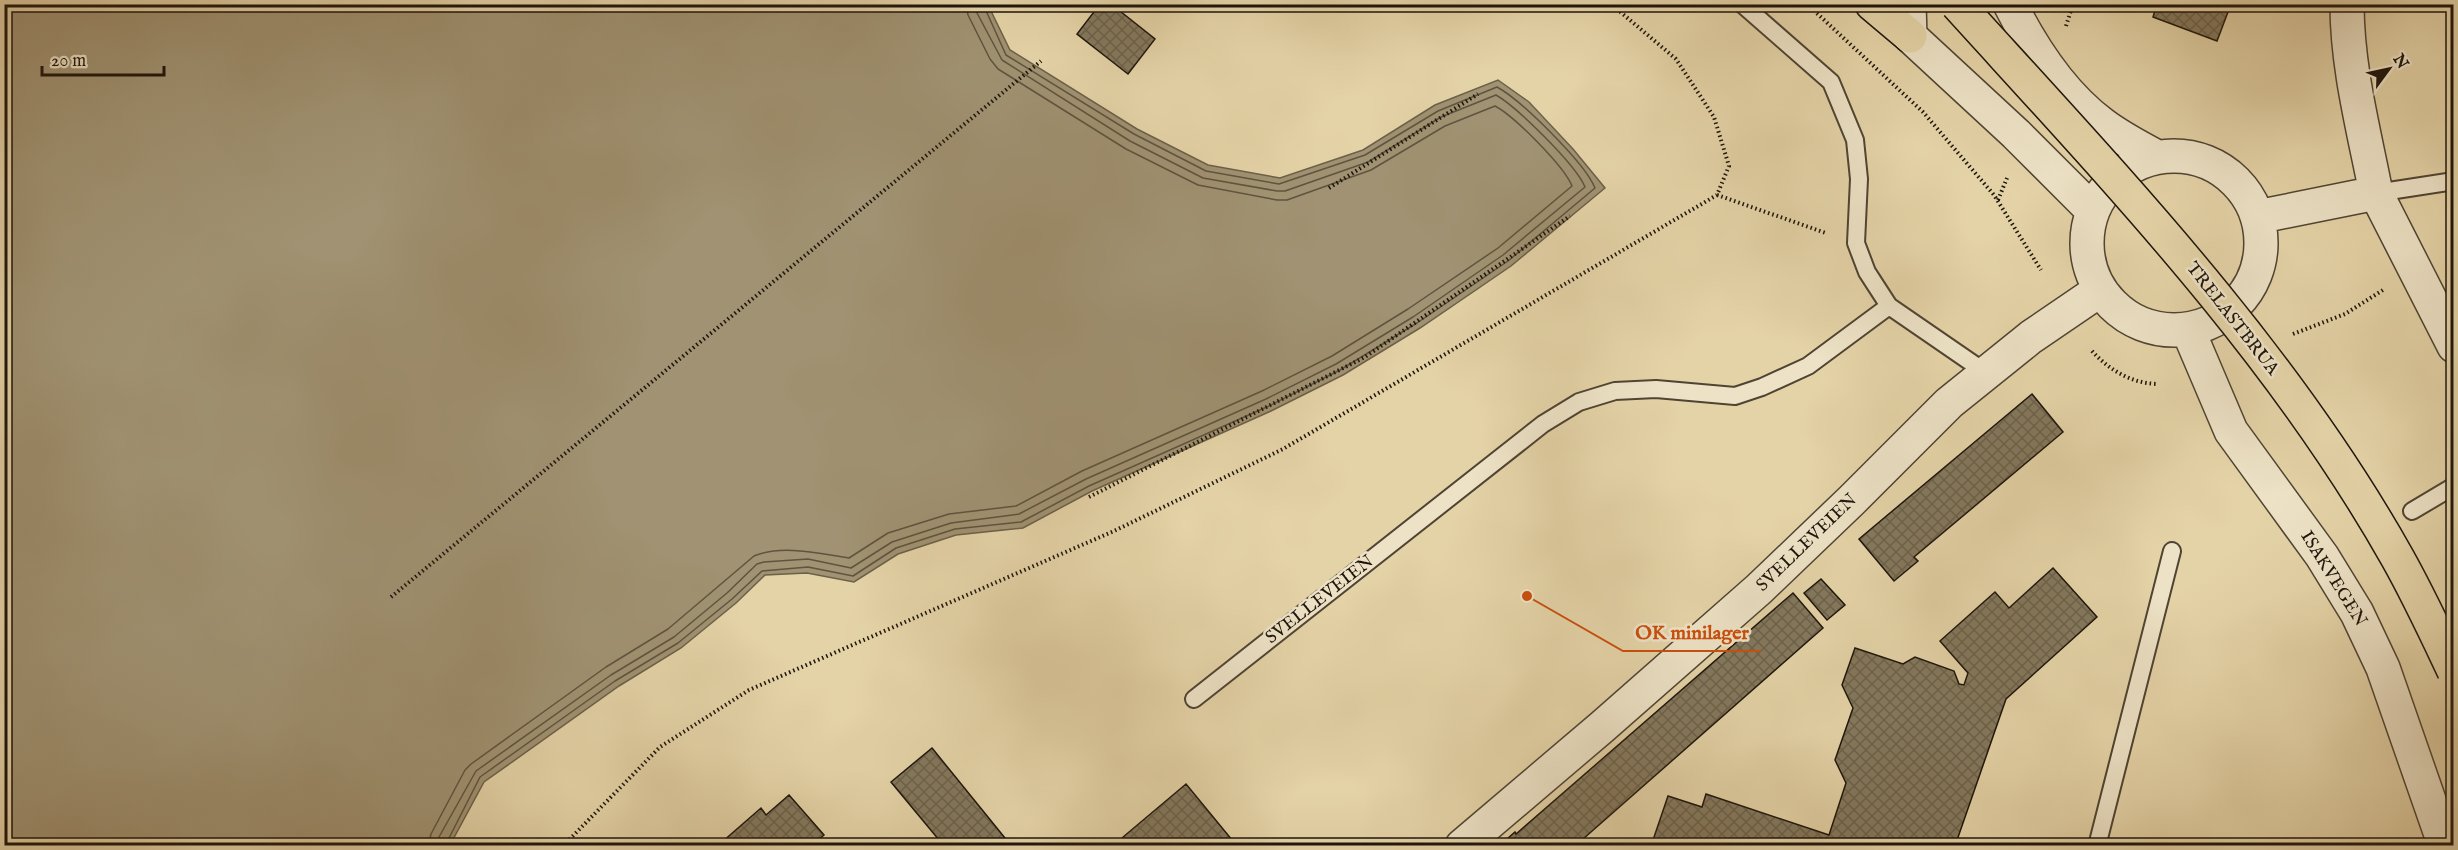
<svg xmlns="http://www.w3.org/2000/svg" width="2458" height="850" font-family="'IM FELL English',serif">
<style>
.water{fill:#a09272;stroke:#6c6049;stroke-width:1.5}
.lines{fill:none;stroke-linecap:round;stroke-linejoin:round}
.shore{stroke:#5e543f;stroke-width:1.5}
.building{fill:url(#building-cross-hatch);stroke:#1d150c;stroke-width:1.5}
.service-casing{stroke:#4f4433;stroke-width:20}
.minor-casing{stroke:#4f4433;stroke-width:36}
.tertiary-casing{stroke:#4f4433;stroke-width:36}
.trunk-casing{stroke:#1d150c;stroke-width:36}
.path{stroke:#1d150c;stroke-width:4;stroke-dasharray:1.5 3;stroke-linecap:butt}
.service{stroke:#ede2c6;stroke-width:16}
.minor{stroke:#ede2c6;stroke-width:33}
.tertiary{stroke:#ede2c6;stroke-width:33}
.trunk{stroke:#e4d3a7;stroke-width:33}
.trunk-bridge-casing{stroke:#1d150c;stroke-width:36;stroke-linecap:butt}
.trunk-bridge{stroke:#e4d3a7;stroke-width:33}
.labels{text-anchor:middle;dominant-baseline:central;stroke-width:5;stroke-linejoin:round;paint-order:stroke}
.street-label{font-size:18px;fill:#1d150c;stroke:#ede2c6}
.leader{fill:none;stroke:#ca4f0c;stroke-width:2}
.callout-dot{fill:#ca4f0c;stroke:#ede2c6;stroke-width:2}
.callout-label{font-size:20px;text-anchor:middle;font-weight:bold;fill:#ca4f0c;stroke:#ede2c6;stroke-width:5;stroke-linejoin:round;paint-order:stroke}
</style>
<defs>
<pattern id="building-cross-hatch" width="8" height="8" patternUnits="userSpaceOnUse" patternTransform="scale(1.5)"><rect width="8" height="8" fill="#84785d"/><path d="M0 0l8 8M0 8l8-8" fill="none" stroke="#6b614b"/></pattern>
</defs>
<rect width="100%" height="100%" fill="#e4d3a7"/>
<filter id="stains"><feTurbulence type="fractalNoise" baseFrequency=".00333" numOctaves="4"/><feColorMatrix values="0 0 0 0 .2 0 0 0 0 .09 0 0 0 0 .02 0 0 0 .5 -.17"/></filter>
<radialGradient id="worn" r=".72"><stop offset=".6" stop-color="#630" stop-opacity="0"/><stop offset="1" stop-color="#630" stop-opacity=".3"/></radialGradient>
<path class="water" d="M5 4 988 5 1010 50 1137 129 1208 165 1280 178 1363 150 1435 105 1498 80 1529 102 1573 149 1605 188 1511 266 1420 328 1343 375 1271 411 1092 491 1023 528 956 535 898 554 854 582 807 573 765 575 736 603 681 648 619 686 484 782 450 845H5Z"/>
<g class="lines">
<path class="shore" d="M428 846 431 834 465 770 471 764 606 667 668 629 754 556C782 544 821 554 849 558L888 533 949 514 1016 506 1082 471 1262 391 1332 356 1408 309 1498 248 1572 186C1564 166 1514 116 1495 106L1445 126 1371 170 1287 200H1277L1198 185 1126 149 998 69 990 59 968 15 966 4
M437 846 439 837 476 771 611 675 674 637 727 593 757 564 764 562 808 559 851 568 892 542 951 523 1019 514 1086 479 1266 399 1336 364 1413 317 1503 255 1585 187C1576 165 1517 107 1496 95L1441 117 1368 162 1285 191H1277L1203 178 1130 141 1002 60 977 13 975 4
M445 846 480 777 615 681 678 643 732 599 762 571 808 567 853 576 896 548 955 529 1021 522 1089 486 1269 406 1340 370 1417 323 1508 261 1595 188C1585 163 1521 100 1497 87L1438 111 1365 155 1279 184 1206 171 1134 134 1006 55 983 4"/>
</g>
<path class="building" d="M1100 4H1111L1155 39 1128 74 1077 34Z
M2157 4H2231L2217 41 2153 17Z
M2032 394 2063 432 1914 557 1918 561 1894 581 1859 539Z
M2053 568 2097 617 2006 699 1955 846H1651L1668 796 1702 807 1706 794 1829 835 1846 783 1835 760 1853 708 1842 685 1855 648 1903 664 1915 657 1954 671 1959 684 1964 685 1968 673 1940 641 1995 592 2009 608Z
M1821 579 1845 605 1827 620 1804 593Z
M1793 593 1823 628 1575 846H1499L1515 832 1516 834Z
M932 748 1009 843 1006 846H944L891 782Z
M1186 784 1237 846H1119L1116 843Z
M789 795 824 835 812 846H723L721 843 761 808 766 815Z"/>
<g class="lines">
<g class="service-casing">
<path id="service" d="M1742 4 1831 82 1855 140 1859 179 1856 243 1867 272 1889 306 1985 372
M2376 193 2454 181
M2412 511 2454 486
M1194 699 1543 424 1579 402 1615 391 1656 389 1735 396 1762 387 1808 366 1889 306
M2097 846 2172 551"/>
</g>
<g class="minor-casing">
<path id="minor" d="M2376 193 2454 346
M1462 846 1602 727 1759 589 1852 500 1949 403 2031 337 2100 290"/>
</g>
<g class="tertiary-casing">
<path id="tertiary" d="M1909 4 1910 36 2016 134 2092 210
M2010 4C2032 48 2062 94 2102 124 2119 137 2138 147 2157 157
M2087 243a87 87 0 1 1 174 0a87 87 0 1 1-174 0Z
M2257 217 2376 193C2364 131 2347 68 2347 4
M2188 330 2231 431 2322 556 2357 613 2383 668 2445 846"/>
</g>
<g class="trunk-casing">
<path id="trunk" d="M1872 4 1910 36"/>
</g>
<path class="path" d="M1807 4 1923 112 1994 195 2041 270
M2066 26 2073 4
M1329 188 1478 94
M1717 195 1826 233
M1998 200 2007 178
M2293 334 2345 314 2383 290
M2092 351C2109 370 2131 383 2157 384
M1089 497 1365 357 1570 216
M391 597 1041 61
M563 846 660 747 749 690 1114 531 1283 449 1717 195 1729 166 1714 117 1676 59 1611 4"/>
<use href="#service" class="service"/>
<use href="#minor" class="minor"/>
<use href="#tertiary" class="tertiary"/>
<use href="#trunk" class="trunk"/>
<g class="trunk-bridge-casing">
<path id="trunk-bridge" d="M1957 4C2115 178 2281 351 2397 557 2418 594 2436 633 2454 671"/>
</g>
<use href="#trunk-bridge" class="trunk-bridge"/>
</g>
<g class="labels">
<g class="street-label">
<text transform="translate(2232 319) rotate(52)">TRELASTBRUA</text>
<text transform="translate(1807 543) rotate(-44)">SVELLEVEIEN</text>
<text transform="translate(2333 579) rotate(58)">ISAKVEGEN</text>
<text transform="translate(1320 600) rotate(-38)">SVELLEVEIEN</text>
</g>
</g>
<path class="leader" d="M1527 596L1623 651H1761"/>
<circle class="callout-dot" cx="1527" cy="596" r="6"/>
<g class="callout-label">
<text x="1692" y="639">OK minilager</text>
</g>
<rect width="2458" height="850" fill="none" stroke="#e4d3a7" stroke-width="24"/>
<rect x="6" y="6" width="2446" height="838" fill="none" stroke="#1d150c" stroke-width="3"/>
<rect x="12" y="12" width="2434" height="826" fill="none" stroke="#1d150c" stroke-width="1.5"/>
<g transform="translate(2389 69) rotate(57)" stroke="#ede2c6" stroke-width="4.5" paint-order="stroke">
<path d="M0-4.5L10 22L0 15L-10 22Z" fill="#1d150c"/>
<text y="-9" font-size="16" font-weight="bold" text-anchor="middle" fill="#1d150c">N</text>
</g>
<path d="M42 66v9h122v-9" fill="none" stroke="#1d150c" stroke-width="3"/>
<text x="51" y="66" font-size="18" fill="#1d150c" stroke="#ede2c6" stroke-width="4.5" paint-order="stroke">20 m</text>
<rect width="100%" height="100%" filter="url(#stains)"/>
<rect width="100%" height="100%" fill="url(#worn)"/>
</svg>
